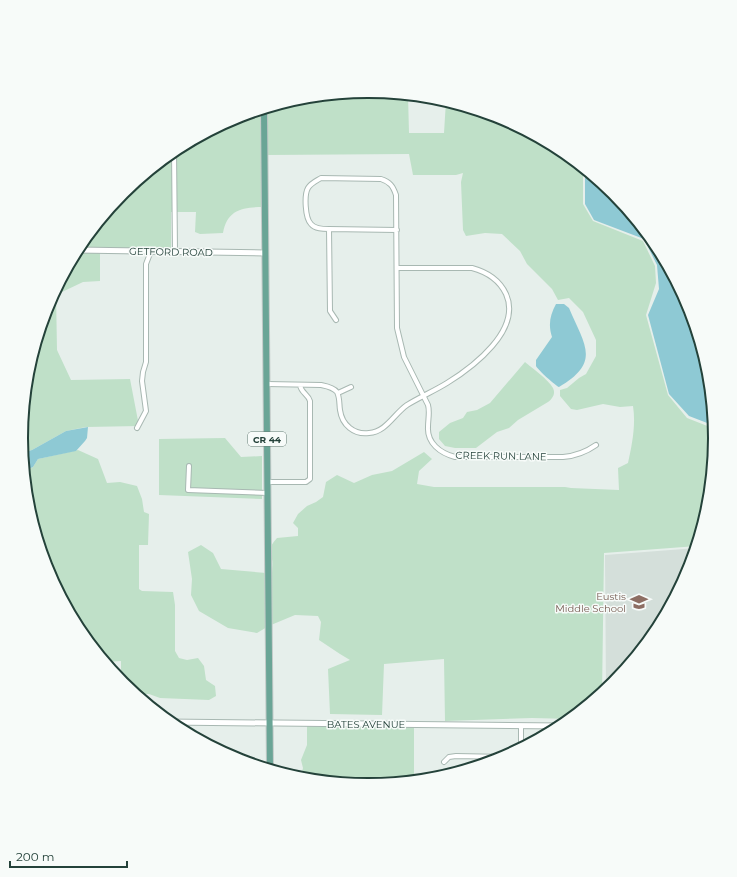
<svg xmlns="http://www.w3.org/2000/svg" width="737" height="877" font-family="Montserrat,sans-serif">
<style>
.built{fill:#d4dfda}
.green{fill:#bfe0c8}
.water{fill:#8ec9d4}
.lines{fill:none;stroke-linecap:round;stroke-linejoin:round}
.minor-casing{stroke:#a8b8b2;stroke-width:6}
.tertiary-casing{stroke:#a8b8b2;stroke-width:7}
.primary-casing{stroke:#c2cac8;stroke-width:8}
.minor{stroke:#fff;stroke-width:4}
.tertiary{stroke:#fff;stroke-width:5}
.primary{stroke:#6aa596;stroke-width:6}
.labels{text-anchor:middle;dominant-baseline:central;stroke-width:3;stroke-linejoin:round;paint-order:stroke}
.shield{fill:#f7fbf9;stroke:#637a73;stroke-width:1}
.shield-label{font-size:9px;font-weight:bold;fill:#24423a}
.street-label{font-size:10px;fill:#24423a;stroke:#f7fbf9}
.education-label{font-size:10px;fill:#785e54;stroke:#f7fbf9;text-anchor:end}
.rim{fill:none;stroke:#24423a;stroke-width:2}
</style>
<rect width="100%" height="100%" fill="#e6efeb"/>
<path class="built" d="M697 548 689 572 657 632 614 684 606 691 605 555Z"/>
<path class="green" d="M369 91 408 95 409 133H444L446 101 502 118 562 150 583 167V204L593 221 643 241 655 266 656 283 646 315 668 395 687 418 715 429 716 439 709 507 697 546 604 553 602 694 572 719 532 718 445 721 444 659 384 664 382 715 330 714 328 669 350 660 340 654 319 640 321 622 318 616 295 615 271 625 270 573H272C272 568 273 564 272 559 271 548 269 547 277 538L298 536V528L293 523 298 514 307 506 316 502 323 497 326 482 337 475 354 483 372 475 392 471 424 452 432 459 419 471 417 484 434 487H565L571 488 619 490 618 468 628 463C632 445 636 425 633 406L620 407 603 404 577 410 571 409 560 396V390L567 388 579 378 586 374 596 356V340L583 312 569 298 558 300 552 289 527 264 520 251 502 234 485 233 466 236 463 230 461 182 463 173 456 175H413L409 154 267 155 266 108 301 98Z
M262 109 263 207C242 207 227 210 223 233L200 234 195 232 196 212H171V249L78 248 123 193 176 149 236 117Z
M76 252H100V281L83 282 62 292 56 293 57 350 71 380 130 379 139 426 86 427 66 431 32 450 22 453 21 438 28 370 48 305Z
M525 362C532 368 549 380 553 388 556 394 552 399 548 402L518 420 509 428 497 432 476 448H455L445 446 439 439V432L450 423 463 418 467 412 477 410 490 403Z
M225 438 241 457 262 456V499L159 495V439Z
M78 450 98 459 107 483 120 482 137 486 142 499 144 512 149 514 148 545H139V589L142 591 173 592 175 605V651L179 658 187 660 198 658 204 666 206 680 215 686 216 696 209 700 160 698 149 694H135L121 682V661L106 662V663L79 631 47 571 28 506 24 471 33 467 38 459Z
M201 545 213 553 221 569 266 573 267 627 257 633 228 628 199 611 191 595 192 579 188 552Z
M307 726 414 727V782L368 786 300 779 283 774 302 772 303 768 301 760 307 745Z"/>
<path class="water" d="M585 168 614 193 658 246 690 306 709 371 715 426 689 416 669 394 648 315 659 289 657 265 644 239 594 220 585 204Z
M556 304H564L569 308C584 344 602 362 559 387 556 386 538 370 536 366 536 366 536 360 536 360L552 337C548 325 550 315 556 304Z
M88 427 87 438 85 441 76 451 38 459 33 467 24 471 22 453 32 450 66 431Z"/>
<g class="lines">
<g class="minor-casing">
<path id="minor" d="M174 151 175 252
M329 229 330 311 336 320
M397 230 329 229C323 229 315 229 311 224 305 218 304 195 308 188 311 183 316 181 321 178L381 179C390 182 393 186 396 195L397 328 404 357 428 405C430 412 428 419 428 427 427 443 440 453 455 457H563C576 456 586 452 596 445
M267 384 321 385C326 386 333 387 337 392 340 398 339 404 340 410 342 425 354 435 369 433 386 432 394 414 407 405 420 397 434 391 447 383 473 367 522 330 506 294 499 279 487 272 472 268H397
M338 393 351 387
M137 428 146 411 142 381 143 372 146 362V264L151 251
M189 466 188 490 268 493
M268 482H306L310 479V401C308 394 301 393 300 385
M521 749V726
M444 762 449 757 456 756 507 757"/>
</g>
<g class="tertiary-casing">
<path id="tertiary" d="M77 250 265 253
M168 722 563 726"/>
</g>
<g class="primary-casing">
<path id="primary" d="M264 109 270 770"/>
</g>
<use href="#minor" class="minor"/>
<use href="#tertiary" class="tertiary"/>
<use href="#primary" class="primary"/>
</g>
<defs>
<g id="school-bare" transform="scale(1.38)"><path d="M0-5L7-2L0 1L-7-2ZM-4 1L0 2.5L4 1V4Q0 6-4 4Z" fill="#8d6e63" stroke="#f7fbf9" stroke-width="2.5" paint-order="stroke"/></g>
</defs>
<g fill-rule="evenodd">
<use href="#school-bare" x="639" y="602"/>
</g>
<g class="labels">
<rect class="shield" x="248" y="432" width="38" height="14" rx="3"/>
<g class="shield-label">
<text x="267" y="439">CR 44</text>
</g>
<g class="street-label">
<text transform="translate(171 252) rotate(1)">GETFORD ROAD</text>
<text transform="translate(501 456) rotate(1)">CREEK RUN LANE</text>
<text x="366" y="724">BATES AVENUE</text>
</g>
<g class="education-label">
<text x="626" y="596">Eustis<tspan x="626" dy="12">Middle School</tspan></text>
</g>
</g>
<path d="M0 0H737V877H0ZM28 438a340 340 0 1 1 680 0a340 340 0 1 1-680 0Z" fill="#f7fbf9" fill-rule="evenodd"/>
<path class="rim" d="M28 438a340 340 0 1 1 680 0a340 340 0 1 1-680 0Z"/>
<path d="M10 861v6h117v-6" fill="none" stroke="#24423a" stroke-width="2"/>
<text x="16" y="861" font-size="12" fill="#24423a" stroke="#f7fbf9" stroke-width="3" paint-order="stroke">200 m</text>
</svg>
